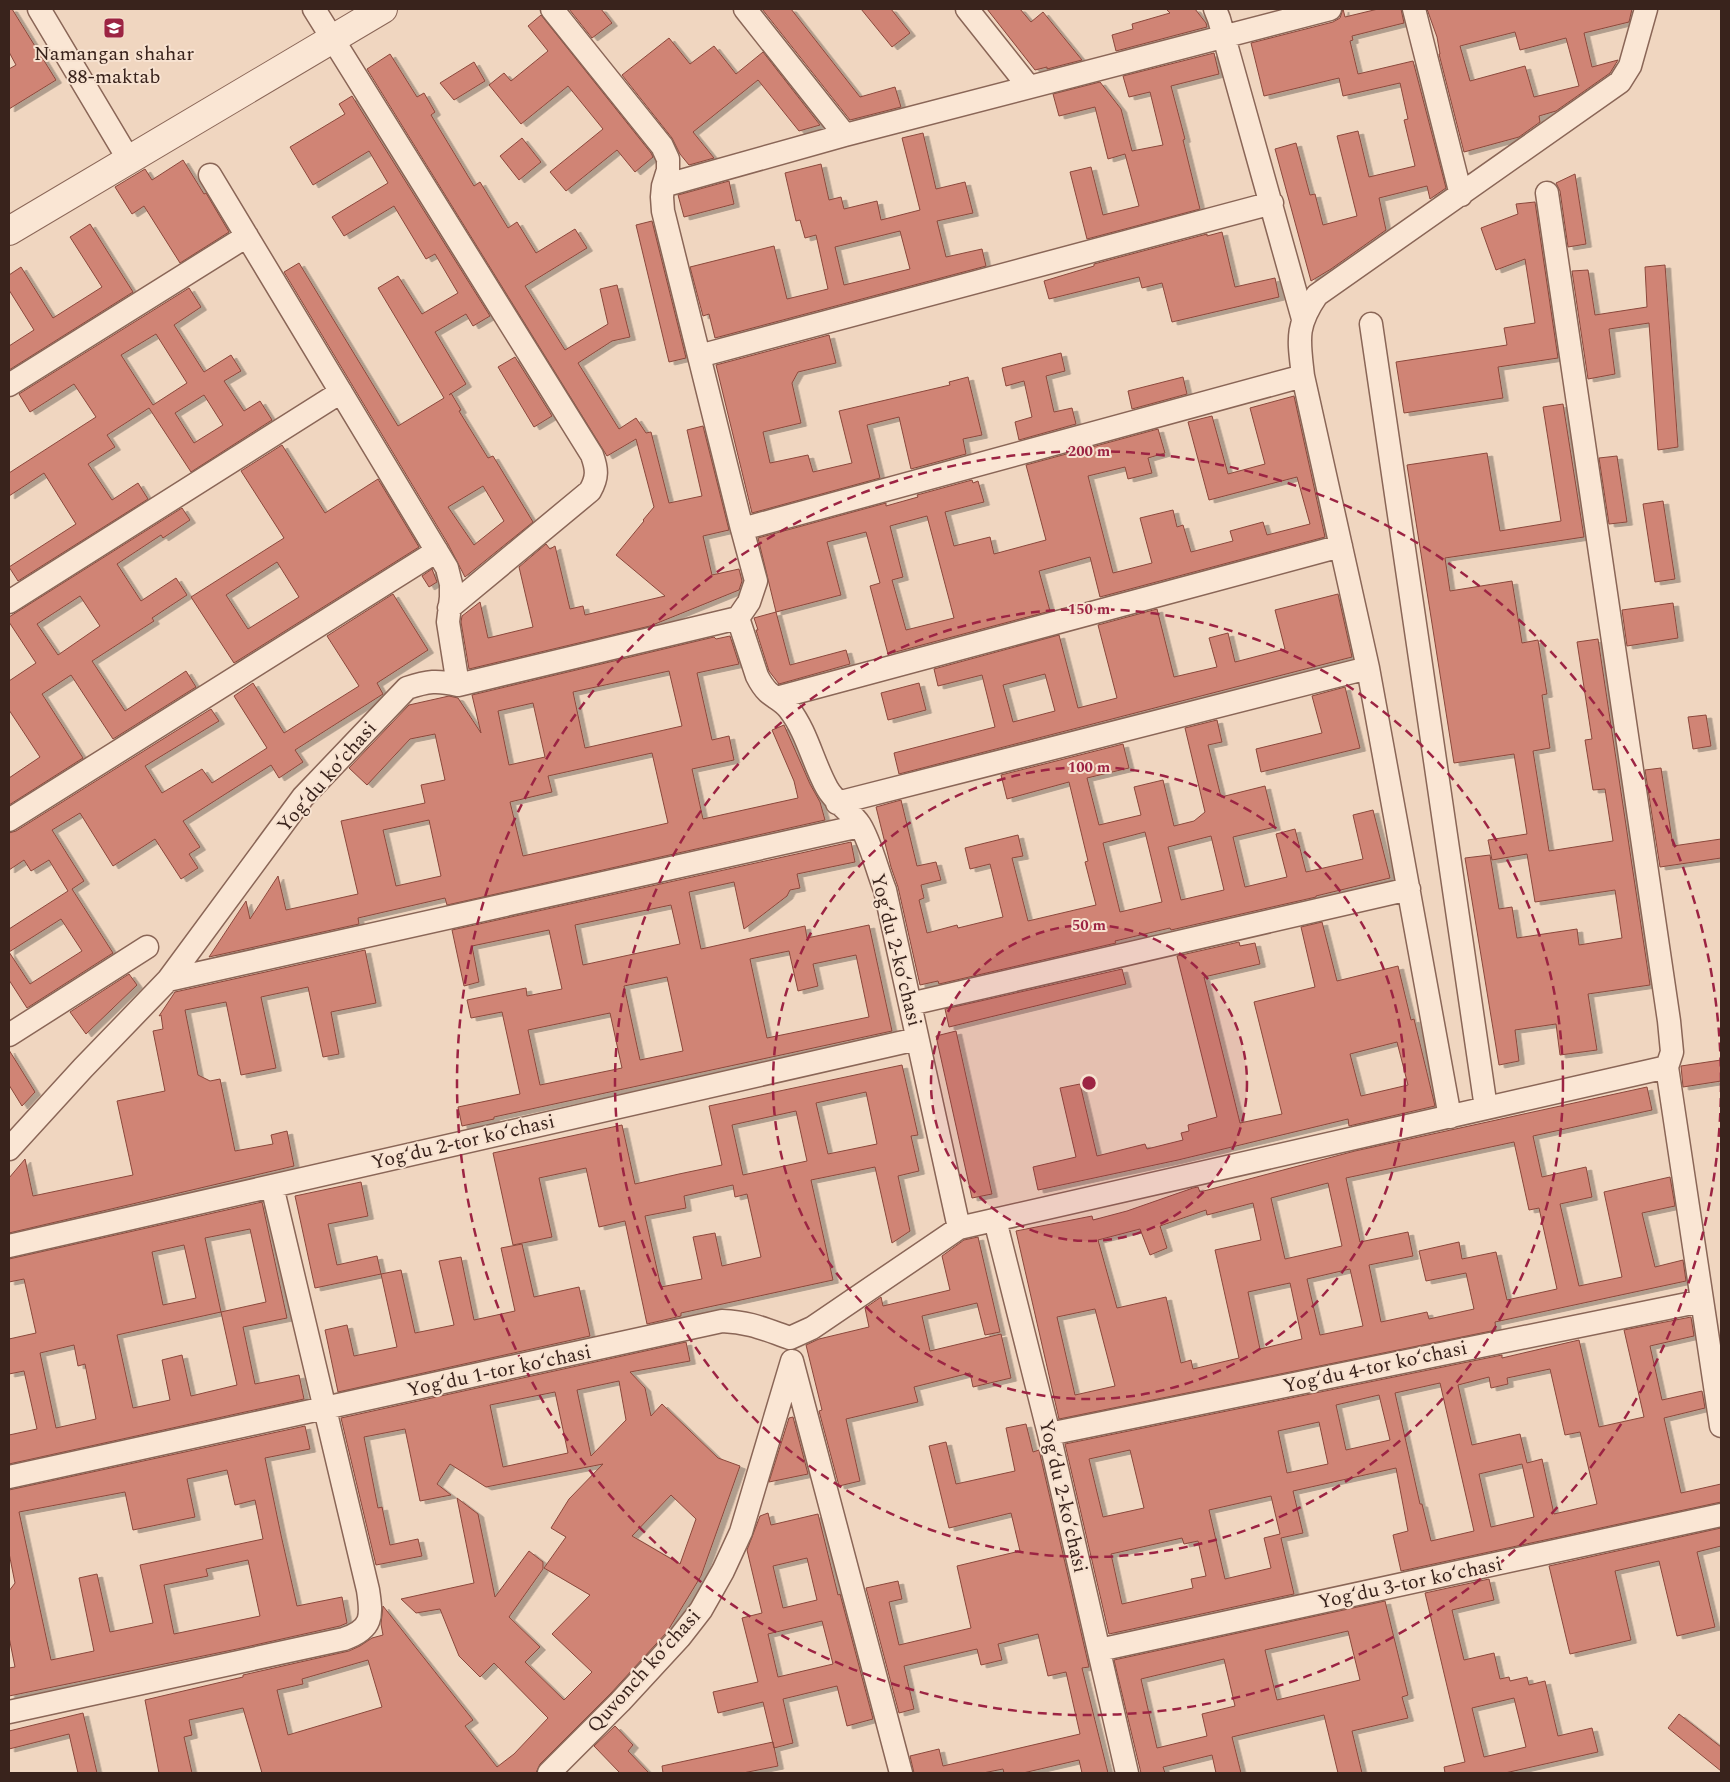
<svg xmlns="http://www.w3.org/2000/svg" width="1730" height="1782" font-family="Spectral,serif">
<style>
.building{fill:#d08474;stroke:#8b483c;fill-rule:evenodd;filter:url(#shadow)}
.lines{fill:none;stroke-linecap:round;stroke-linejoin:round}
.minor-casing{stroke:#8a6657;stroke-width:25}
.tertiary-casing{stroke:#8a6657;stroke-width:30}
.minor{stroke:#fae6d4;stroke-width:22}
.tertiary{stroke:#fae6d4;stroke-width:28}
.ring{fill:none;stroke:#9c2443;stroke-width:2.5;stroke-dasharray:9 6}
.labels{text-anchor:middle;dominant-baseline:central;stroke-width:4;stroke-linejoin:round;paint-order:stroke}
.poi-label{font-size:20px;fill:#39231c;stroke:#f7e2d0}
.street-label{font-size:20px;fill:#39231c;stroke:#f7e2d0}
.centre{fill:#9c2443;stroke:#f7e2d0;stroke-width:2.5}
.ring-label{font-size:15px;text-anchor:middle;font-weight:bold;fill:#9c2443;stroke:#f7e2d0;stroke-width:4;stroke-linejoin:round;paint-order:stroke}
</style>
<defs>
<filter id="shadow"><feDropShadow dx="5.5" dy="3" stdDeviation="0" flood-color="#0004"/></filter>
</defs>
<rect width="100%" height="100%" fill="#f0d6c0"/>
<path class="building" d="M9 9H12L56 80 9 109V69L16 65 9 52Z
M569 9H601L612 23 592 38Z
M762 9H791L860 97 895 87 901 107 850 120Z
M861 9H891L910 33 892 47Z
M987 9H1020L1031 22 1043 12 1082 60 1047 69V67L1035 70Z
M1166 9H1195L1206 23 1207 27 1116 51 1112 35 1133 29 1132 24 1170 13Z
M1343 9 1345 17 1378 9H1401L1404 23 1352 36 1353 40 1350 41 1358 74 1413 61 1446 188 1430 199 1427 186 1379 198 1386 230 1331 269 1311 281 1275 149 1296 143 1310 195 1315 194 1323 225 1357 216 1337 136 1358 131 1369 177 1415 166 1404 120 1408 119 1400 83 1343 96 1339 78 1264 96 1251 43 1333 22 1340 18Z
M1427 9H1632L1629 22 1584 33 1592 67 1618 60 1610 73 1556 111 1539 116 1540 122 1519 137 1464 152 1439 54H1440L1437 37ZM1515 32 1520 50 1566 38 1579 86 1534 97 1525 66 1470 81 1460 46Z
M541 15 651 153 653 157 635 172 617 150 566 191 550 172 603 129 568 86 521 124 489 85 504 73 511 81 548 51 528 26Z
M669 38 690 64 714 46 736 74 763 52 820 125 799 131 758 80 693 132 714 158 689 165 680 154 672 138 622 75Z
M1214 53 1219 74 1171 86 1185 139 1183 140 1200 209 1087 239 1070 172 1091 167 1103 215 1139 206 1125 154 1108 159 1095 107 1059 116 1053 94 1100 82 1121 109 1132 151 1163 145 1150 92 1129 97 1123 76Z
M390 54 417 97 424 93 435 112 431 115 474 186 480 182 508 228 517 222 536 253 575 229 587 248 525 286 565 350 608 324 600 289 617 285 630 337 612 341 578 363 619 429 636 418 646 433 651 432 669 503 702 496 687 430 703 426 729 530 703 536 712 575 739 569 742 581 739 590 650 626 469 669 461 622 462 616 480 602 488 638 533 627 519 567 546 544 550 549 555 546 570 609 583 606 585 615 665 596 616 555 644 521 643 520 654 507 636 439 607 456 367 69Z
M474 62 485 81 454 100 440 83Z
M352 96 490 316 473 326 466 314 435 332 466 384 449 395 451 393 461 410 459 411 488 458 493 456 533 522 465 577 448 544 284 272 299 263 398 426 444 398 378 288 398 276 422 314 458 293 435 254 426 259 394 206 344 236 332 217 388 183 369 151 313 185 290 147 345 114 339 104ZM483 486 504 521 474 545 448 507Z
M923 133 936 189 965 182 973 213 937 221 946 257 982 249 986 266 715 338 709 314 703 316 690 267 774 246 787 299 828 289 816 235 805 238 800 220 796 221 785 173 821 164 829 200 841 197 844 209 877 201 881 220 920 210 902 138ZM900 231 910 269 844 285 835 247Z
M522 138 541 162 519 180 500 156Z
M183 160 204 194 206 193 229 232 180 263 144 206 132 214 115 187 145 169 152 180Z
M1575 174 1586 244 1568 247 1560 191 1556 183Z
M729 181 734 204 684 217 678 195Z
M1535 202 1558 358 1498 367 1503 398 1404 413 1396 362 1507 345 1504 328 1535 323 1525 259 1496 270 1481 228 1518 214 1516 204Z
M652 221 686 358 669 362 636 225Z
M90 224 133 292 9 370V346L34 330 9 290V275L21 267 53 318 102 287 70 237Z
M1222 232 1235 287 1275 278 1279 297 1172 322 1162 283 1142 288 1139 277 1049 299 1044 281 1094 266V264L1207 234V236Z
M1665 265 1678 447 1658 450 1649 323 1609 329 1615 374 1588 379 1572 271 1588 270 1595 315 1647 307 1645 267Z
M189 288 201 307 174 325 204 372 231 355 241 371 224 381 244 411 260 401 272 420 191 472 149 408 107 435 115 447 88 464 112 500 138 483 148 499 18 581 9 567 76 524 44 473 9 496V473L96 417 74 384 30 412 19 394ZM156 334 187 383 153 405 121 355ZM204 395 223 425 194 443 175 413Z
M829 335 836 363 798 372 792 383 801 423 763 432 770 463 808 455 813 472 852 463 839 411 950 385 949 382 968 377 982 435 963 439 966 454 911 469 899 417 867 425 880 478 752 513 716 365Z
M1061 353 1065 371 1046 376 1054 412 1072 408 1076 424 1019 440 1015 422 1032 417 1024 381 1006 386 1002 368Z
M515 357 552 416 534 427 498 367Z
M1183 377 1187 394 1132 409 1128 391Z
M1294 396 1325 537 1100 597 1090 557 1039 571 1050 611 888 654 870 586 880 583 866 532 827 542 841 595 776 612 758 538 886 503V506L918 497 917 495 972 480 973 483 978 481 984 502 945 512 954 546 990 537 994 554 1046 540 1026 465 1158 429 1165 453 1148 458 1152 473 1128 479 1125 467 1088 476 1113 573 1152 563 1140 518 1173 510 1177 527 1183 525 1191 552 1233 541 1230 531 1263 522 1267 535 1310 524 1297 477 1209 500 1188 422 1212 416 1228 474 1265 464 1250 408ZM927 516 954 618 906 630 892 580 903 577 890 526Z
M1563 404 1584 537 1445 558 1450 591 1512 581 1522 643 1538 640 1547 694 1542 695 1550 748 1533 751 1549 851 1613 841 1605 789 1593 790 1585 740 1592 739 1577 642 1598 639 1650 985 1588 994 1597 1050 1560 1055 1556 1024 1515 1030 1519 1061 1499 1065 1465 858 1490 855 1499 909 1512 907 1517 938 1577 929 1579 945 1622 938 1615 890 1535 902 1527 854 1492 860 1488 840 1527 834 1514 754 1454 763 1407 465 1487 453 1500 531 1561 521 1543 407Z
M282 445 325 513 378 479 419 547 234 663 191 597 284 538 241 471ZM277 562 299 597 248 629 226 595Z
M1617 456 1627 522 1609 524 1599 458Z
M1663 501 1675 579 1655 582 1643 504Z
M182 508 190 520 163 538 161 535 117 564 141 601 176 578 187 595 152 618 154 621 92 661 125 711 186 671 196 687 113 739 71 675 42 694 83 758 9 805V778L40 757 9 710V681L36 663 9 622V617ZM80 596 100 626 58 655 37 624Z
M432 569 437 582 429 587 422 576Z
M393 594 428 650 377 683 383 694 295 750 303 762 279 778 271 765 183 821 200 847 189 854 198 868 181 879 155 839 113 866 80 813 52 830 84 881 72 889 113 953 27 1008 9 980V929L68 891 49 860 31 871 24 860 9 870V833L16 831 211 709 219 721 145 766 162 793 202 769 212 783 267 748 234 696 253 683 284 733 359 686 327 636ZM61 919 82 951 30 984 9 952Z
M1338 594 1352 657 899 774 894 753 995 727 982 675 938 686 934 669 1059 635 1078 708 1117 698 1098 625 1157 609 1174 677 1217 667 1209 638 1228 633 1235 662 1285 649 1275 610ZM1045 674 1055 711 1013 722 1003 685Z
M1673 603 1678 638 1627 646 1622 610Z
M776 612 790 665 846 650 850 664 779 684 769 671 756 630H758L754 618Z
M730 636 739 664 697 673 712 740 729 736 734 760 692 769 703 819 798 798 794 781 772 730 784 725 810 784 820 802 825 820 447 905 445 898 358 918 359 924 209 957 246 901 250 919 278 876 286 910 358 894 341 821 425 803 421 785 445 780 435 734 410 739 367 785 349 768 409 705 449 696 458 698 481 733 472 695 714 637 716 639ZM669 671 682 726 585 748 573 692ZM533 703 545 757 509 765 498 711ZM652 753 668 823 523 856 510 802 552 792 548 776ZM429 820 441 876 396 886 383 830Z
M919 683 926 710 888 720 881 693Z
M1345 687 1360 748 1261 772 1256 749 1322 733 1312 696Z
M1706 715 1711 746 1693 749 1688 717Z
M1217 720 1222 742 1208 745 1221 797 1265 786 1275 827 1233 837 1245 887 1287 877 1276 834 1295 829 1306 872 1363 859 1353 815 1373 810 1390 878 1316 896V897L1171 930 1170 928 1115 941 1116 943 939 984 938 981 920 985 898 887 891 867 876 807 901 800 917 866 936 862 941 880 921 885 924 898 919 900 927 933 957 925 958 928 1003 917 990 864 970 869 965 848 1018 835 1023 856 1012 858 1028 921 1096 905 1085 862 1088 861 1069 782 1007 799 1001 775 1123 744 1129 768 1087 778 1099 825 1141 815 1134 787 1163 780 1174 826 1194 821 1205 812 1185 728ZM1145 832 1162 902 1120 912 1103 843ZM1211 836 1224 890 1181 900 1168 847Z
M1661 768 1673 846 1721 839V858L1660 867 1645 770Z
M851 842 855 862 797 874 800 888 790 890 787 896 744 929 734 882 689 892 701 949 805 926 807 938 869 925 892 1031 494 1117V1119L462 1126 458 1107 520 1094 502 1012 471 1018 467 1000 526 988 527 996 562 989 549 930 472 946 479 982 464 986 452 930ZM671 905 680 944 583 965 575 925ZM789 951 798 991 818 986 813 964 856 955 869 1017 767 1038 750 959ZM667 977 683 1051 640 1060 624 986ZM610 1013 622 1068 540 1085 528 1030Z
M1322 922 1337 981 1398 966 1411 1020 1414 1019 1435 1106 1349 1126 1348 1119 1178 1160 1038 1190 1033 1167 1076 1157 1060 1088 1080 1084 1097 1156 1145 1144 1147 1149 1183 1140 1181 1133 1189 1131 1188 1125 1217 1117 1177 956 1239 942 1240 946 1255 943 1260 964 1204 977 1240 1123 1282 1114 1254 1002 1315 987 1301 927ZM1397 1042 1408 1085 1361 1096 1350 1054Z
M365 950 376 1003 331 1012 339 1054 323 1057 308 987 261 997 276 1068 241 1075 226 1002 185 1010 198 1075 210 1081 220 1079 235 1151 273 1144 271 1135 287 1131 294 1166 9 1233V1178L25 1159 33 1196 133 1175 117 1101 165 1091 153 1031 163 1029 161 1015 159 1016 175 992Z
M1122 969 1126 984 949 1027 945 1009Z
M129 974 137 985 86 1034 70 1012Z
M956 1031 992 1194 972 1198 936 1036Z
M9 1050 35 1092 22 1106 9 1085Z
M1721 1060V1081L1683 1087 1681 1066Z
M902 1065 918 1135 911 1136 919 1171 898 1176 910 1231 892 1243 875 1167 811 1180 833 1280 681 1313V1316L647 1324 625 1221 599 1227 586 1168 539 1178 552 1237 513 1245 493 1153 622 1125 635 1184 679 1174 722 1165 709 1106ZM866 1092 877 1144 828 1154 816 1103ZM796 1111 807 1161 743 1175 732 1125ZM733 1185 735 1197 747 1194 761 1257 722 1266 715 1233 693 1237 702 1279 661 1287 645 1216 686 1208 684 1196Z
M1647 1087 1652 1110 1533 1136 1542 1177 1586 1167 1592 1197 1560 1204 1579 1286 1622 1277 1604 1192 1670 1177 1675 1206 1642 1213 1655 1267 1683 1260 1686 1281 1495 1322 1496 1330 1059 1419 1016 1231 1092 1216 1093 1220 1127 1211 1193 1188 1198 1187 1200 1192 1355 1151ZM1514 1142 1529 1210 1539 1208 1557 1289 1507 1300 1496 1252 1462 1259 1459 1242 1419 1251 1426 1281 1466 1273 1474 1309 1429 1319 1427 1312 1381 1322 1369 1265 1413 1256 1408 1232 1360 1242 1346 1178ZM1328 1183 1342 1246 1285 1259 1271 1198ZM1253 1203 1261 1240 1215 1250 1239 1358 1193 1369 1191 1360 1181 1363 1166 1297 1117 1308 1098 1240 1140 1229 1150 1255 1167 1248 1160 1226 1206 1210 1207 1215ZM1350 1269 1363 1326 1320 1335 1307 1279ZM1290 1283 1302 1339 1260 1349 1248 1292ZM1095 1309 1115 1386 1075 1395 1057 1317Z
M361 1182 368 1216 328 1224 337 1265 377 1256 381 1274 315 1288 295 1196Z
M262 1202 287 1318 243 1327 255 1384 299 1375 304 1399 9 1464V1435L37 1429 24 1371 9 1374V1339L36 1333 24 1279 9 1282V1259ZM250 1229 266 1302 221 1312 205 1238ZM184 1245 196 1298 163 1305 152 1252ZM221 1312 237 1385 191 1396 182 1355 162 1360 170 1400 133 1408 117 1335ZM74 1345 78 1366 85 1364 96 1419 56 1428 40 1353Z
M978 1237 1000 1332 985 1335 977 1303 922 1316 930 1351 1001 1334 1011 1378 973 1387 970 1373 914 1387 918 1402 846 1419 860 1481 839 1486 819 1411 822 1410 806 1345 819 1339 869 1327 865 1308 881 1297 883 1306 950 1290 942 1256 964 1240Z
M522 1244 534 1297 579 1287 590 1336 338 1392 325 1330 347 1325 354 1356 397 1347 381 1274 401 1270 415 1333 454 1325 439 1261 461 1257 474 1320 515 1311 501 1248Z
M1691 1317 1694 1336 1650 1346 1662 1400 1702 1391 1705 1408 1664 1418 1681 1493 1721 1484V1502L1401 1571 1393 1535 1408 1531 1396 1468 1293 1491 1303 1533 1281 1538 1294 1594 1109 1634 1065 1444 1502 1355V1358L1579 1340 1599 1427 1644 1417 1624 1330ZM1550 1369 1565 1435 1580 1432 1597 1504 1554 1514 1542 1459 1527 1463 1520 1434 1472 1445 1458 1385 1489 1377 1491 1388 1508 1384 1507 1378ZM1440 1383 1474 1531 1431 1541 1422 1504H1420L1395 1393ZM1379 1395 1390 1440 1346 1450 1336 1405ZM1319 1422 1328 1464 1287 1473 1278 1431ZM1130 1450 1144 1508 1103 1517 1089 1459ZM1522 1464 1534 1517 1491 1527 1479 1474ZM1271 1496 1280 1534 1264 1538 1271 1568 1225 1579 1209 1510ZM1182 1538 1184 1544 1198 1541 1206 1576 1191 1579 1193 1588 1122 1604 1111 1554Z
M686 1342 690 1361 630 1372 645 1388 651 1416 662 1404 718 1458 740 1466 701 1576 667 1632 611 1693 540 1764 536 1773H262L243 1708 189 1720 192 1735 184 1737 192 1773H159L145 1700 243 1677V1675L349 1651 360 1646 372 1638 383 1635 381 1624 383 1606 473 1720 465 1726 497 1767 514 1754 548 1718 494 1663 480 1677 459 1656 440 1609 416 1613 401 1599 474 1583 457 1498 478 1514 495 1597 529 1551 543 1562V1569L509 1617 540 1647 525 1662 564 1700 592 1672 552 1634 590 1595 544 1568 566 1537 551 1528 569 1499 603 1464 486 1487 450 1464 437 1484 451 1495 420 1501 405 1429 364 1437 378 1508 382 1507 390 1545 418 1539 422 1556 376 1565 341 1418ZM619 1381 626 1420 591 1456 577 1390ZM555 1392 568 1453 503 1467 490 1405ZM671 1495 696 1519 680 1564 632 1536ZM368 1660 382 1707 288 1735 277 1690 303 1684 302 1679Z
M793 1417 808 1474 769 1482 789 1418Z
M1026 1424 1033 1452 1039 1450 1089 1667 1082 1668 1108 1773H1082L1079 1760 1023 1773H1004L1003 1769 983 1773H914L910 1756 939 1749 943 1766 1080 1734 1066 1672 1048 1676 1038 1634 998 1644 1002 1660 981 1665 977 1649 904 1666 914 1709 899 1713 866 1588 898 1581 902 1599 889 1602 899 1645 971 1628 957 1566 1020 1551 1011 1513 949 1528 929 1446 946 1442 956 1484 1015 1471 1006 1428Z
M305 1426 310 1449 265 1458 281 1535 297 1606 342 1597 347 1623 340 1626 237 1649 9 1696V1668L15 1667 9 1637V1591L15 1583 9 1553V1490ZM227 1470 235 1505 255 1500 263 1539 140 1565 153 1623 110 1632 97 1574 79 1578 94 1651 51 1660 19 1512 125 1492 133 1530 195 1517 187 1479ZM248 1560 260 1616 174 1634 164 1585 208 1576 206 1569Z
M768 1513 771 1525 818 1514 838 1595 840 1594 873 1719 847 1726 837 1686 783 1699 793 1743 774 1748 763 1702 718 1713 713 1692 758 1682 742 1618 762 1613 747 1550 760 1516ZM807 1558 817 1600 783 1608 773 1566ZM822 1621 833 1664 778 1677 768 1634Z
M1721 1528V1546L1697 1552 1715 1627 1677 1636 1659 1561 1615 1571 1631 1640 1570 1654 1549 1566Z
M1489 1579 1494 1600 1452 1610 1464 1660 1494 1653 1500 1679 1509 1677 1510 1681 1527 1677 1529 1685 1545 1681 1558 1736 1592 1728 1598 1752 1505 1773H1445L1444 1767 1465 1762 1425 1593ZM1514 1698 1526 1747 1484 1757 1472 1708Z
M1385 1601 1408 1695 1402 1697 1408 1718 1352 1731 1362 1773H1338L1324 1715 1232 1737 1241 1773H1216L1212 1755 1163 1767 1165 1773H1141L1114 1660ZM1348 1631 1360 1680 1277 1700 1265 1650ZM1224 1659 1235 1706 1202 1714 1207 1736 1157 1748 1141 1679Z
M83 1713 97 1773H78L69 1734 9 1749V1731Z
M1679 1714 1721 1747V1771L1668 1728Z
M615 1726 633 1745 628 1751 649 1773H620L594 1746Z
M773 1742 778 1766 743 1773H663L662 1766Z"/>
<g class="lines">
<g class="minor-casing">
<path id="minor" d="M39 9 129 160
M314 9 592 455C597 469 598 477 590 491L449 608
M552 9 662 146 668 159V170L663 186 662 197 663 211 742 529
M745 9 845 135
M967 9 1029 87
M1215 9 1219 19 1303 319
M1414 9 1461 195
M210 175 447 568 451 584V597L448 622 458 685
M663 186 845 135 1330 9
M1547 193 1669 1021 1672 1052 1667 1067 1721 1426
M1371 324 1486 1108
M699 356 1272 203
M9 385 247 236
M9 602 341 392
M738 618 749 602 756 581 742 529 1303 376
M738 618 757 676C760 682 763 687 768 692 775 698 783 701 789 709 807 732 813 763 827 788 835 803 851 811 860 825 871 843 877 870 885 890L959 1228
M776 698 1341 546
M837 803 1368 668
M9 820 437 551
M168 980 860 826
M910 1004 1409 889
M9 1035 147 947
M1450 1117 1368 668 1303 376C1299 340 1295 327 1317 295L1620 82 1630 66 1646 9
M9 1149 83 1068 168 980 303 797 407 688C428 681 437 680 458 685L738 618
M995 1220 1049 1434 1127 1773
M9 1246 917 1039
M792 1361 901 1773
M1049 1434 1702 1301
M9 1477 722 1321C750 1322 764 1329 790 1338L812 1328 959 1228 1667 1067
M1099 1650 1721 1515
M9 1712 344 1639C373 1629 372 1616 368 1590L272 1186
M549 1773 620 1702 680 1637 701 1610 723 1571 741 1532 792 1361"/>
</g>
<g class="tertiary-casing">
<path id="tertiary" d="M9 231 383 9"/>
</g>
<use href="#minor" class="minor"/>
<use href="#tertiary" class="tertiary"/>
</g>
<circle cx="1089" cy="1083" r="158" fill="#9c2443" fill-opacity=".12"/>
<g class="ring">
<circle cx="1089" cy="1083" r="158"/>
<circle cx="1089" cy="1083" r="316"/>
<circle cx="1089" cy="1083" r="474"/>
<circle cx="1089" cy="1083" r="632"/>
</g>
<defs>
<g id="school-square" transform="scale(1.125)"><rect x="-9" y="-9" width="18" height="18" rx="4" fill="#9c2443" stroke="#f7e2d0"/><path d="M0-5L7-2L0 1L-7-2ZM-4 1L0 2.5L4 1V4Q0 6-4 4Z" fill="#fff"/></g>
</defs>
<g fill-rule="evenodd">
<use href="#school-square" x="114" y="28"/>
</g>
<g class="labels">
<g class="poi-label">
<text x="114" y="54">Namangan shahar<tspan x="114" dy="23">88-maktab</tspan></text>
</g>
<g class="street-label">
<text transform="translate(327 777) rotate(-49)">Yogʻdu koʻchasi</text>
<text transform="translate(896 950) rotate(76)">Yogʻdu 2-koʻchasi</text>
<text transform="translate(463 1142) rotate(-13)">Yogʻdu 2-tor koʻchasi</text>
<text transform="translate(1375 1367) rotate(-12)">Yogʻdu 4-tor koʻchasi</text>
<text transform="translate(499 1371) rotate(-12)">Yogʻdu 1-tor koʻchasi</text>
<text transform="translate(1063 1496) rotate(77)">Yogʻdu 2-koʻchasi</text>
<text transform="translate(1410 1583) rotate(-12)">Yogʻdu 3-tor koʻchasi</text>
<text transform="translate(644 1671) rotate(-48)">Quvonch koʻchasi</text>
</g>
</g>
<circle cx="1089" cy="1083" r="8" class="centre"/>
<g class="ring-label">
<text x="1089" y="456">200 m</text>
<text x="1089" y="614">150 m</text>
<text x="1089" y="772">100 m</text>
<text x="1089" y="930">50 m</text>
</g>
<rect width="1730" height="1782" fill="none" stroke="#39231c" stroke-width="20"/>
</svg>
